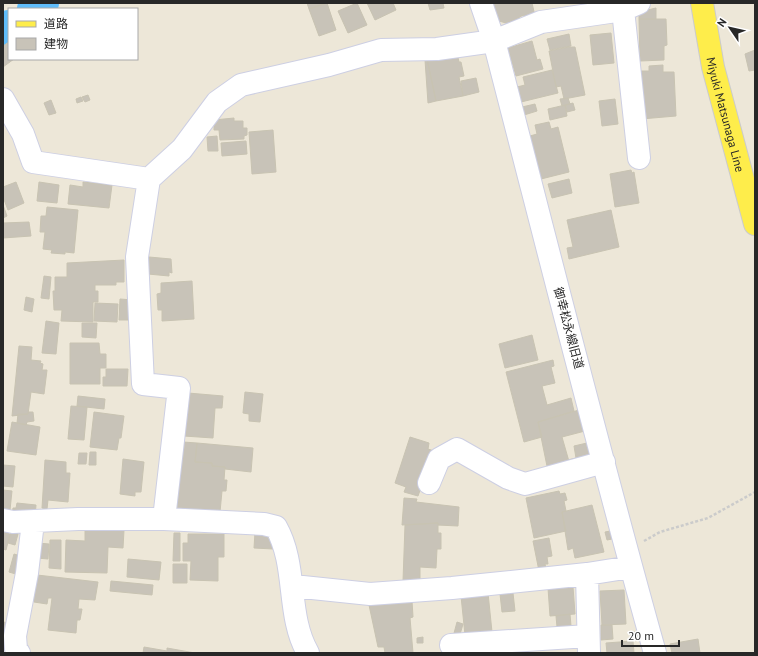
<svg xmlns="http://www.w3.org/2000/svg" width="758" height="656" font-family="'PT Sans','Noto Sans JP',sans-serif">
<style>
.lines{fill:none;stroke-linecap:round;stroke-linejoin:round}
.river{stroke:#5fbcfa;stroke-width:34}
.building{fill:#c8c3b8;stroke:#c8c3b2}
.minor-casing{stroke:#cdcfe3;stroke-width:24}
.major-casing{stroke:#cbcbcb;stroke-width:24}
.path{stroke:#cbcbcb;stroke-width:2.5;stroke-dasharray:3 2;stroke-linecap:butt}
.minor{stroke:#fff;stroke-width:22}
.major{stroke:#feed4b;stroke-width:22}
.labels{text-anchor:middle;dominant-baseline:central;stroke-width:3.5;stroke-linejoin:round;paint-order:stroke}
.street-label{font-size:12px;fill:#282828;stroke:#fff}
</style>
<rect width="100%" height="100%" fill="#ede7d8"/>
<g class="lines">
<path class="river" d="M34 9 42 3
M3 33 9 27"/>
</g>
<path class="building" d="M307 3H326L309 9Z
M327 3 336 30 319 36 309 9Z
M357 3 367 25 348 33 338 11Z
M367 3H393L396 10 375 20Z
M428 3H443L444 8 430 10Z
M493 3H532L535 16 525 19 524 15 519 17 520 19 506 23 499 21Z
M656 8V19H639V12Z
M639 19H666L667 45 664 46V60L640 61Z
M611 33 614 63 593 65 590 35Z
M569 34 571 46 550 50 547 39Z
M532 41 537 60 540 59 543 69 516 76 508 48Z
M9 42V59H14L3 67V46Z
M569 47H575L585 95 564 99 561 86 556 87 549 51Z
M755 50V70L749 71 745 54Z
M457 53 459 62H461L464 76 459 77 463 96 436 101 427 59Z
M427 59 436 101 428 103 425 60Z
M663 65V72H674L676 116 641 119 639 71H649V66Z
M552 70 558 93 521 102 517 87 525 85 523 77Z
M476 78 479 92 463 96 461 81Z
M88 95 90 100 85 102 82 97Z
M81 97 83 101 77 103 76 99Z
M568 98 570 104 562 106 560 99Z
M615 99 618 124 602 126 599 101Z
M51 100 56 113 49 115 44 103Z
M573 103 575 110 567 112 565 105Z
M535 104 537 111 524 115 522 107Z
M565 105 567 116 550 120 548 109Z
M234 118V121H243V128H247V135L244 136V139L220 140 219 130H214V120Z
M549 122 551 129 558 127 569 172 541 179 530 136 537 134 535 125Z
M273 130 276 172 252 174 249 132Z
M217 136 218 151H208L207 137Z
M246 141 247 154 222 156 221 143Z
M631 170 632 173 634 172 639 203 615 207 610 174Z
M569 179 572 193 552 198 548 184Z
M16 182 24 203 8 210 3 197V187Z
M39 182 59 185 57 203 37 201Z
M83 182 112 185 109 208 68 204 70 185 83 187Z
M3 205 7 216 3 218Z
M47 207 78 210 74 253 65 252V254L51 253 52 250 43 249 45 232H40L41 216H46Z
M611 210 619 247 569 259 567 248 573 247 567 220Z
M29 222 31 236 3 238V223Z
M149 257 171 259 172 273 169 272V276L148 274Z
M124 260V282H116V285H95V291H98V302H93V322L61 321 62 310H54L53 291H55V277H67V263Z
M44 276 51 277 49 299 41 298Z
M192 281 194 319 162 321V310H158L157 294 161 293V283Z
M26 297 34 299 32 312 24 310Z
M120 299 133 300 132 320H119Z
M95 303 118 304 117 322 94 321Z
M46 321 59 323 56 354 42 353Z
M82 323H97L96 338 82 337Z
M532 335 538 360 505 368 499 344Z
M70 343H99L100 354H106V368H100V384H70Z
M19 346 32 347 31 360 41 361 40 363 43 364 42 370H47L44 394 31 392 28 414 12 416Z
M553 360 554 366 551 367 555 383 542 386 547 405 571 398 574 411 538 422 542 437 524 442 506 372Z
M106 369H128L127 386H103V377H106Z
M245 392 263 394 260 422 249 421V414L243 413Z
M188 393 223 396 222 408H215L213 438 184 436Z
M78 396 105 399 104 409 77 406Z
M71 406 87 407 84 440 68 439Z
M579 410 585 431 562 437 570 465 548 471 538 422Z
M28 412H33L34 421 27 422 26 425 17 423 18 414H28Z
M94 412 124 416 121 438H119L117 450 90 447Z
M12 422 40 427 36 455 7 451Z
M410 437 429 443 428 449 434 451 418 496 404 492 406 487 395 483Z
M183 442 197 443 195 462 212 463V466L225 467 224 480H227L226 491H222L220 512 177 510Z
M197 443 253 448 251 472 225 469V467L212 466V463L195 462Z
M587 443 591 463 570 467 568 460 576 458 574 446Z
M90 452H96V465H89Z
M79 453H87L86 464H78Z
M123 459 144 462 141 492H135V496L120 494Z
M45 460 66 462V473H70L68 502 48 500 47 509 42 508Z
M3 465 15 466 13 487 3 486Z
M3 490 12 491 10 510 3 509Z
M559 491 560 494 565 493 567 500 564 501 566 511 562 512 566 531 534 538 526 498Z
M404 498 417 499 416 502 459 507 458 526 438 525V523L402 525Z
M17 503 36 505 35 518 12 516 13 508H16Z
M592 505 604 552 575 558 573 548 568 550 562 512Z
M438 523V533H441V549H437L436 568 420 567V582L403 581 405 525Z
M88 529 124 530 123 548 108 547 107 573 65 572 66 540 85 541V531H88Z
M610 531 612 539 607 540 605 532Z
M3 532 10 534 6 550 3 549Z
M11 532 18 534 15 545 8 543Z
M255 532 274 533 273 549 254 548Z
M174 533H180V561H173Z
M188 534H224V557H218V581L190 580 191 561H183V543H188Z
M549 538 552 556 547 557 548 564H545L546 569 539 571 533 541Z
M50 540H61V569L49 568Z
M38 543 49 544 48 559 37 558Z
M14 554 24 557 19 575 9 572Z
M128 559 161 562 159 580 127 577Z
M173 564H187V583H173Z
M37 575 98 582 95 600 79 599 78 609H82L80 620H77L76 633 48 630 52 598H48L47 604 34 602Z
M111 581 153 585 152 595 110 591Z
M570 585V587H573L575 614 550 616 548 588Z
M624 590 626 624 602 625 600 591Z
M488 593 492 632 465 635 461 596Z
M513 593 515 611 502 612 500 594Z
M412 601 413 617 410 618 413 653H385L384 647H378L369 605Z
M570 614 571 626 557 627 556 616Z
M3 622 9 623 6 637 3 636Z
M457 622 463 624 459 638 453 637Z
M601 625H612L613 639 601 640Z
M631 632H637L638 636 631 637Z
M423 637V643H417V638Z
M698 639 700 653H672L670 644Z
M633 641 634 653H607L606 643Z
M144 647 167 651V648L195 653H143Z"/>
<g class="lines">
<g class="minor-casing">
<path id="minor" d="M481 3 494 41C547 245 598 450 655 653
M623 10 639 158
M3 99 23 134 33 162 149 179
M429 483 439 459 457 449 508 478 525 484 604 462
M164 519 179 388 143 384 137 257 149 179 182 149 217 102 241 85 329 65 381 50 437 49 494 41 541 22 623 10 639 3
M3 520 13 522 78 519H164L264 524 276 527C298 566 286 615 308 653
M587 574 589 653
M293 586 370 594 452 588 587 574 631 567
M451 645 588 636
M19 653 16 649 15 636 27 573 33 522"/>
</g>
<g class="major-casing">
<g id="major">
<path id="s1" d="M702 3 713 67 755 224"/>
</g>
</g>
<path class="path" d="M644 541 660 532 708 518 755 492"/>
<use href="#minor" class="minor"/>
<use href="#major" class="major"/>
</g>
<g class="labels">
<g class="street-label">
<text stroke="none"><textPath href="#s1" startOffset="114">Miyuki Matsunaga Line</textPath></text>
<text transform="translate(569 328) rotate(75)">御幸松永線旧道</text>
</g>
</g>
<rect width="758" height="656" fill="none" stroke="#282828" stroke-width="8"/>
<rect x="8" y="8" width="130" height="52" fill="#ffffff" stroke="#a9a9a9"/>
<rect x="16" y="21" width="20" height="6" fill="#feed4b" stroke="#a9a9a9"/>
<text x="44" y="28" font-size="12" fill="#282828">道路</text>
<rect x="16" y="38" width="20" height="12" fill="#c8c3b8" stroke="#a9a9a9"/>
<text x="44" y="48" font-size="12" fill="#282828">建物</text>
<g transform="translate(730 28) rotate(304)" stroke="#ffffff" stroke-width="3" paint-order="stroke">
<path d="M0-3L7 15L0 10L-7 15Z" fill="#282828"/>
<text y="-6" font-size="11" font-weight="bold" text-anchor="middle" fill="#282828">N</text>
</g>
<path d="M622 640v6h57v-6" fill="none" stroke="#282828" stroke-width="2"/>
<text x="628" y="640" font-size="12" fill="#282828" stroke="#ffffff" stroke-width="3" paint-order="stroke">20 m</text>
</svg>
